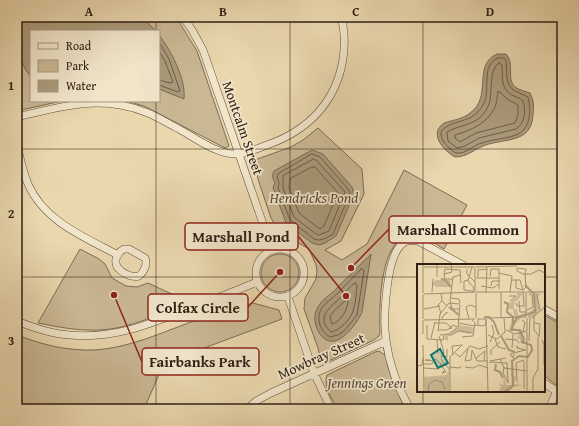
<svg xmlns="http://www.w3.org/2000/svg" width="579" height="426" font-family="'Gentium Book Plus',serif">
<style>
.green{fill:#cab894;stroke:#7c6c55}
.water{fill:#aa997a;stroke:#796952}
.lines{fill:none;stroke-linecap:round;stroke-linejoin:round}
.shore{stroke:#6c5d48;stroke-width:1}
.minor-casing{stroke:#5e4e3c;stroke-width:8}
.minor{stroke:#f1e5ca;stroke-width:7}
.grid{fill:none;stroke:#2f2116;stroke-width:1;stroke-opacity:0.55}
.labels{text-anchor:middle;dominant-baseline:central;stroke-width:3.5;stroke-linejoin:round;paint-order:stroke}
.street-label{font-size:14px;fill:#2f2116;stroke:#f1e5ca}
.park-label{font-size:14px;font-style:italic;fill:#564736;stroke:#f1e5ca}
.water-label{font-size:15px;font-style:italic;fill:#5a4b39;stroke:#f1e5ca}
.inset-river{fill:none;stroke:#aa997a;stroke-width:2}
.inset-road{fill:none;stroke:#9f8e71;stroke-width:1}
.view{fill:#0f766e;fill-opacity:0.15;stroke:#0f766e;stroke-width:2}
.inset-edge{fill:none;stroke:#2f2116;stroke-width:2}
.leader{fill:none;stroke:#8f2418;stroke-width:1.5}
.callout-dot{fill:#8f2418;stroke:#f1e5ca;stroke-width:1.5}
.callout{fill:#f1e5ca;stroke:#8f2418;stroke-width:1.5}
.callout-label{font-size:15px;text-anchor:middle;font-weight:bold;fill:#2f2116}
.neatline{fill:none;stroke:#2f2116;stroke-width:1.5}
.grid-label{font-size:13px;text-anchor:middle;font-weight:bold;fill:#2f2116}
</style>
<rect width="100%" height="100%" fill="#ead7ae"/>
<filter id="stains"><feTurbulence type="fractalNoise" baseFrequency=".005" numOctaves="4"/><feColorMatrix values="0 0 0 0 .2 0 0 0 0 .09 0 0 0 0 .02 0 0 0 .5 -.17"/></filter>
<radialGradient id="worn" r=".72"><stop offset=".6" stop-color="#630" stop-opacity="0"/><stop offset="1" stop-color="#630" stop-opacity=".3"/></radialGradient>
<path class="green" d="M17 17H176L197 51 229 146 225 148 144 106 126 101H159V31H31V101H62L21 110H17Z
M318 128 362 169 364 194 341 241 325 250 342 260 367 244 404 170 467 205 444 249C434 243 424 235 413 235 379 235 379 309 380 332L379 336 374 340 331 360 321 362 318 348 304 309 305 298 316 279 317 271 316 265 309 249 293 240 276 227 271 218 252 161 291 147 303 140Z
M80 249 99 259 105 264 112 278 126 286 137 287 148 283 189 302C161 313 130 329 99 330 78 331 58 327 38 323Z
M261 273a19 19 0 1 1 38 0a19 19 0 1 1-38 0Z
M253 303 279 310 282 319 164 363 144 409H17V335C43 345 67 351 95 350 128 348 161 333 191 322 212 315 232 309 253 303Z
M544 315 562 325V388L553 383 544 375Z
M379 351 386 356 395 386 406 409H338C332 399 323 387 327 375L375 352Z"/>
<path class="water" d="M17 17H142L156 31H31V76C18 66 17 33 17 17Z
M159 35C171 51 186 78 184 99L159 89Z
M497 54H506C515 63 506 79 515 87 519 90 525 91 530 93 534 100 534 107 533 114 532 146 501 137 481 147 472 151 466 157 455 157 444 151 428 134 444 123 453 120 463 119 470 113 493 97 472 65 497 54Z
M312 150 323 154 352 187 354 194 336 236 325 243 319 245 312 243 286 223 273 187 275 183 272 176 274 171Z
M371 254 362 312C358 322 342 344 330 341 318 339 312 320 316 311 321 300 326 298 334 291 346 278 359 266 371 254Z"/>
<g class="lines">
<path class="shore" d="M159 42 169 59 180 91 178 92 159 85
M159 51 165 61 173 82 170 83 159 80
M498 58H504L506 60 507 78 509 85 513 90 528 97C531 109 531 128 518 134 507 139 493 139 482 143 473 145 467 154 456 153 449 149 433 134 446 127 461 118 474 123 484 103 491 90 480 65 498 58Z
M499 63 502 65C503 76 500 89 512 95 516 97 520 98 523 101 526 111 525 123 516 129L479 138 465 146 457 148 448 141 447 132C463 123 481 126 489 104 493 94 488 69 499 63Z
M498 92H500L507 99 518 105V115L515 123 476 133 460 142 455 138V135C471 130 487 124 495 107 497 102 497 97 498 92Z
M312 154 320 157 348 189 350 193 333 234 324 239 319 240 314 239 290 220 278 188 279 183 277 176 278 174Z
M314 159 317 161 345 192 329 231 319 235 316 234 294 217 283 188V176Z
M312 167H315L338 193 324 226 320 229 299 213 289 188 290 179Z
M361 269H363L364 271 357 315 344 331 338 335 330 337C325 334 322 330 320 325 315 307 328 303 339 292 346 284 354 277 361 269Z
M355 283 357 285C356 293 356 303 353 311 351 319 339 331 331 332 316 318 328 309 339 299 344 294 349 287 355 283Z
M345 301 347 300 348 302C347 311 341 321 332 324L330 317C333 310 339 307 345 301Z"/>
<g class="minor-casing">
<path id="minor" d="M183 17 192 30 203 50 272 250
M17 117C62 106 102 94 148 113 158 117 167 123 177 128 194 137 216 154 235 154 245 154 257 149 267 145 307 131 336 103 343 59 345 45 345 31 341 17
M17 145C20 158 23 172 28 184 44 221 84 237 118 255
M256 273a24 24 0 1 1 48 0a24 24 0 1 1-48 0Z
M124 249H129L145 258C148 264 144 272 139 276 131 278 122 273 117 267 114 259 117 253 124 249Z
M288 297 314 373 331 409
M544 309 562 319
M17 321C34 328 52 334 70 335 111 339 145 326 183 311 208 302 232 292 257 282
M544 383 562 395
M247 409 256 401 271 393 386 341
M410 409C398 388 389 364 386 340 383 320 386 259 401 245 405 240 412 240 418 241L463 265
M550 409 552 402 556 393"/>
</g>
<use href="#minor" class="minor"/>
</g>
<path class="grid" d="M156 17V31M290 17V409M423 17V265M156 101V409M17 149H562M17 277H418M544 277H562M423 391V409"/>
<g class="labels">
<g class="street-label">
<text transform="translate(243 128) rotate(71)">Montcalm Street</text>
<text transform="translate(321 356) rotate(-24)">Mowbray Street</text>
</g>
<g class="park-label">
<text x="367" y="383">Jennings Green</text>
</g>
<g class="water-label">
<text x="314" y="197">Hendricks Pond</text>
</g>
</g>
<g transform="translate(417 264)">
<rect width="128" height="128" fill="#ead7ae"/>
<path d="M19 16H33L34 23H19L15 20ZM116 28H120L122 46 117 54H111V49L118 44ZM100 29H106L100 37 97 38V45H100L101 52 110 51 98 54 96 45H90L91 41 88 37 93 39 100 32ZM95 54 97 57 99 54H104L95 63 103 67 110 80H105L102 74 97 75 102 72 101 67 92 66ZM42 61 55 63 57 66 52 70 41 67 31 72V77L27 75 30 69 32 70ZM95 105 96 106V112L99 113 97 120 106 121 96 123 92 128H82L84 122 81 119 86 121 87 114 89 121H95L97 116 94 111ZM31 106 32 107V128H8L7 113 30 111Z" fill="#cab894"/>
<path class="inset-river" d="M24 15 28 16 34 23M87 38 91 40 90 48 96 53V60M32 43 42 51M67 53H72L77 58 82 71M84 72 92 86 98 88M79 100 78 106 83 108 86 114M87 128 96 122 95 97 102 92 111 93 115 86 114 81 105 78 107 75 103 66H94L100 53 118 48 117 30 108 21"/>
<path class="inset-road" d="M7 3H58M59 3 100 2M50 5V10L58 18M82 9 95 12 93 28M27 10 35 8 34 0M27 11 28 5 43 6 44 19M27 11 28 15H36M73 12 74 5H82V25M20 13V0M61 13V6L70 5M59 14H82M51 16 47 17V26L55 27M95 16H103L106 26M99 16V24L106 26M64 22 76 24 82 20M74 22 75 17H83M106 26 109 23 108 10 109 5 100 4V7L106 10H114L122 6 128 9M15 28 16 15M58 28V4M59 28H109M84 28V54M110 28H128M6 29V0M24 29 25 37 30 42M55 29 57 24 51 17 55 3M59 29V54M69 29 70 3M6 30V55M7 30 58 28M92 32H99L93 37M34 34 42 35 43 39M102 37 103 48H110M99 39 100 42H107L106 28M7 45 23 42M43 45H35L33 37 36 13 43 11M110 46 116 43 115 31 112 30M123 46 120 31 123 30M24 49 21 41 25 37M70 54 109 53V28M110 54V67M25 55 26 52 30 48V49L28 50M52 55 49 43 53 41 59 43M69 55 71 128M6 56V70M7 56 58 55M105 56 108 58 106 68M18 59H29L35 64 32 65M42 59 57 62M117 59 123 60 122 73M10 61V75M58 61 65 62 69 61V55H61V61M41 63 43 41M21 66H30L36 61 40 63M89 66 98 70 110 67M21 67 23 50 32 39 43 40M23 71 32 70 40 64M71 71 80 75 88 68 87 54M22 72 27 88 24 94M32 72 42 67 56 69M122 72 117 66V52L128 43M45 73 56 72 58 59 55 56M14 74 18 58M10 75 26 76 27 71M78 75 81 83 89 85M88 75 100 76 102 79M20 76 21 89M125 76 127 81V101M112 77 113 54M73 78 77 69 75 61M6 81 7 128M51 84 48 97 54 96 55 86 60 97H71M95 84 96 70M101 84 100 82V84L109 86M38 89 43 93 53 82 62 85 71 82M97 90 96 94 93 90 108 86M24 91 30 93V85M36 91 35 82 46 81M74 91V86L83 78M33 93V128M33 93 44 82M59 94 68 87 67 97M24 95 33 106M83 95 87 104 110 107M13 96H8L16 97M21 97 29 108 25 109 28 106M73 97 89 94M72 98 90 99 91 119M7 100H15L18 95 21 97M0 102 5 101 6 94M32 103 43 104 44 102M48 103 56 104 62 101 71 104M87 103 86 109 91 119M7 104 21 105 25 98M100 118 99 99 107 96M107 125V97M11 127 12 120 18 116 25 118 28 125M110 128V68M116 128V114L121 105V73"/>
<path class="view" d="M23 85 31 99 21 104 14 91Z"/>
<rect width="128" height="128" class="inset-edge"/>
</g>
<path class="leader" d="M351 268L389 229M346 296L298 236M280 272L248 307M114 295L142 362"/>
<g class="callout-dot">
<circle cx="351" cy="268" r="4"/>
<circle cx="346" cy="296" r="4"/>
<circle cx="280" cy="272" r="4"/>
<circle cx="114" cy="295" r="4"/>
</g>
<g class="callout">
<rect x="389" y="216" width="138" height="27" rx="4"/>
<rect x="185" y="223" width="113" height="27" rx="4"/>
<rect x="148" y="294" width="100" height="27" rx="4"/>
<rect x="142" y="348" width="117" height="27" rx="4"/>
</g>
<g class="callout-label">
<text x="458" y="235">Marshall Common</text>
<text x="241" y="242">Marshall Pond</text>
<text x="198" y="313">Colfax Circle</text>
<text x="200" y="367">Fairbanks Park</text>
</g>
<rect width="579" height="426" fill="none" stroke="#ead7ae" stroke-width="44"/>
<rect x="30" y="30" width="130" height="72" fill="#f1e5ca" stroke="#a39782"/>
<rect x="38" y="43" width="20" height="6" fill="#f1e5ca" stroke="#a39782"/>
<text x="66" y="50" font-size="12" fill="#2f2116">Road</text>
<rect x="38" y="60" width="20" height="12" fill="#cab894" stroke="#a39782"/>
<text x="66" y="70" font-size="12" fill="#2f2116">Park</text>
<rect x="38" y="80" width="20" height="12" fill="#aa997a" stroke="#a39782"/>
<text x="66" y="90" font-size="12" fill="#2f2116">Water</text>
<rect x="22" y="22" width="535" height="382" class="neatline"/>
<g class="grid-label">
<text x="89" y="16">A</text>
<text x="223" y="16">B</text>
<text x="356" y="16">C</text>
<text x="490" y="16">D</text>
<text x="11" y="90">1</text>
<text x="11" y="218">2</text>
<text x="11" y="345">3</text>
</g>
<rect width="100%" height="100%" filter="url(#stains)"/>
<rect width="100%" height="100%" fill="url(#worn)"/>
</svg>
